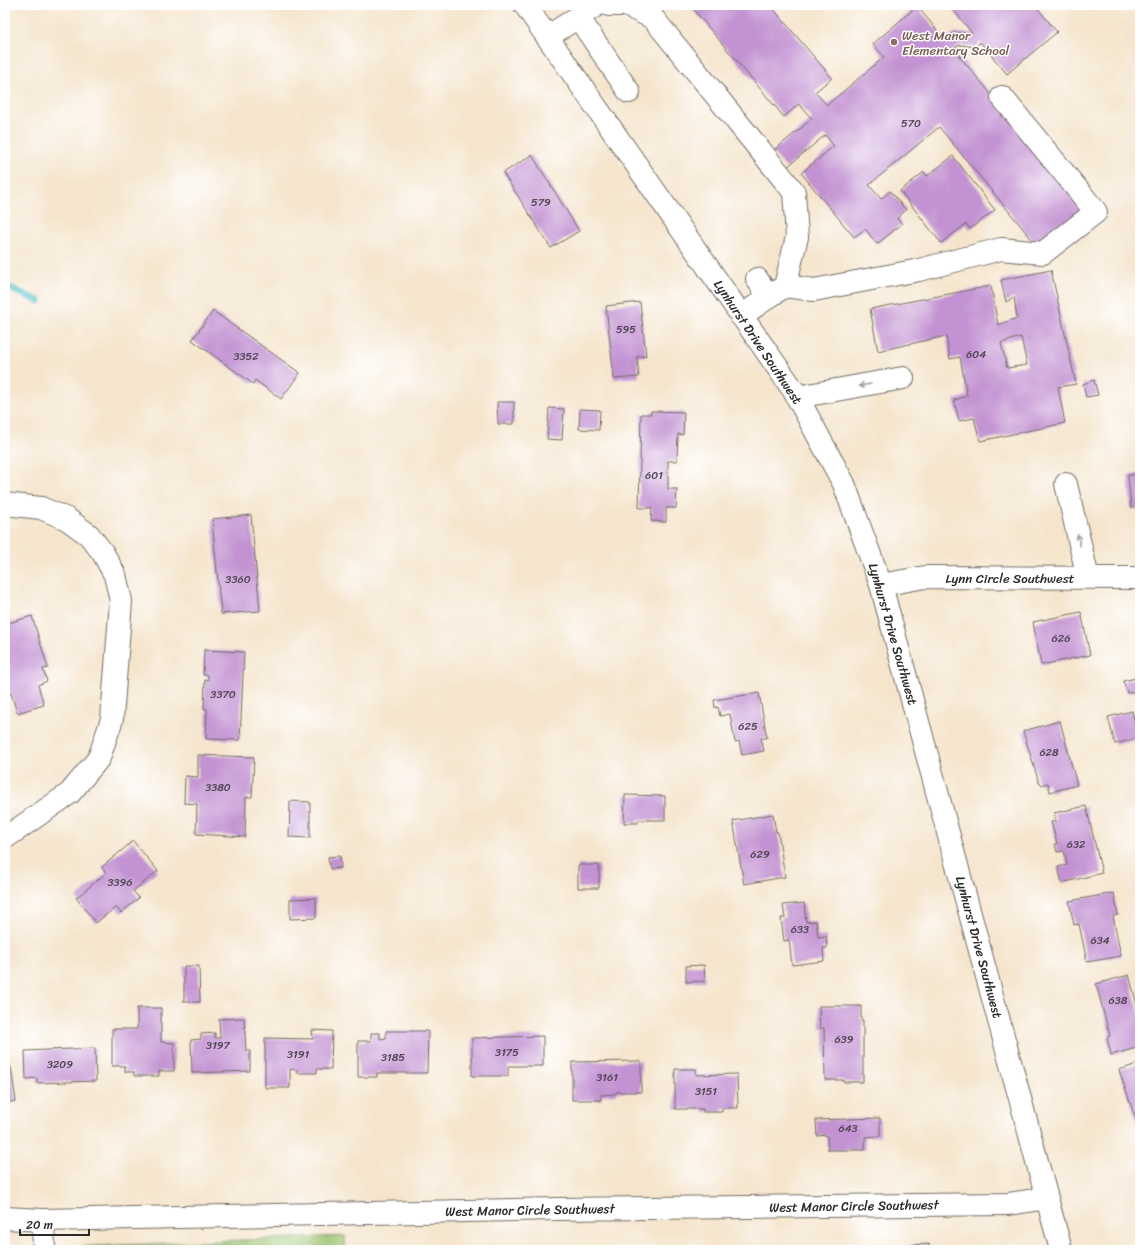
<svg xmlns="http://www.w3.org/2000/svg" width="1145" height="1255" font-family="Sriracha,sans-serif">
<style>
.green{fill:#9cc36f;stroke:#64774d}
.lines{fill:none;stroke-linecap:round;stroke-linejoin:round}
.stream{stroke:#50bec4;stroke-width:7}
.building{fill:#c292d2;fill-rule:evenodd}
.minor-casing{stroke:#726c64;stroke-width:24}
.minor{stroke:#fff;stroke-width:22}
.oneway{stroke:#a0a0a0}
.education-dot{fill:#8d6e63;stroke:#fff;stroke-width:1.5}
.labels{text-anchor:middle;dominant-baseline:central;stroke-width:3;stroke-linejoin:round;paint-order:stroke}
.number-label{font-size:11px;fill:#514555}
.education-label{font-size:13px;fill:#785e54;stroke:#fff;text-anchor:start}
.street-label{font-size:13px;fill:#2b2b2b;stroke:#fff}
</style>
<rect width="100%" height="100%" fill="#fff"/>
<filter id="ink" filterUnits="userSpaceOnUse"><feTurbulence type="fractalNoise" baseFrequency=".025" numOctaves="2"/><feDisplacementMap in="SourceGraphic" scale="8" xChannelSelector="R" yChannelSelector="G"/><feConvolveMatrix kernelMatrix="1 2 1 2 8 2 1 2 1" color-interpolation-filters="sRGB"/></filter>
<filter id="wash" filterUnits="userSpaceOnUse"><feTurbulence type="fractalNoise" baseFrequency=".012" numOctaves="4" result="noise"/><feDisplacementMap in="SourceGraphic" scale="16" xChannelSelector="R" yChannelSelector="G"/><feGaussianBlur stdDeviation="0.9" result="paint"/><feColorMatrix in="noise" values="0 0 0 0 0 0 0 0 0 0 0 0 0 0 0 0 0 1.4 0 .05"/><feComposite in="paint" operator="in"/></filter>
<g filter="url(#wash)">
<rect width="100%" height="100%" fill="#f5e5cd"/>
<path class="green" d="M345 1236 346 1250H42V1248Z"/>
<g class="lines">
<path class="stream" d="M5 286 39 301"/>
</g>
<g id="blocks">
<path class="building" d="M698 5H770L832 78 815 92 827 105 884 57 873 44 917 6 945 40 954 33H972L949 5H1035L1057 32 1007 74 980 42 976 47 959 45 954 50 1087 208 1039 248 939 127 869 185 881 199 890 191 906 210 897 218 902 224 877 244 865 229 854 237 801 173 834 146 825 135 786 168 772 152 812 119 799 104 784 117 693 9Z
M532 155 579 231 551 248 503 173Z
M953 156 995 210 970 229 966 224 941 243 900 191 924 172 927 176Z
M1051 270 1076 384 1058 387 1065 423 980 441 974 418 959 421 954 400 967 396 960 357 950 359 946 336 878 351 870 309 991 286 998 325 1017 318 1014 297 1006 302 1001 280ZM1021 337 1027 365 1007 368 1001 343Z
M640 302 646 356 637 357 639 377 614 379 606 306Z
M213 311 300 373 281 399 255 380 253 384 192 340Z
M1094 380 1098 395 1086 397 1083 384Z
M497 402H514V424H498Z
M549 408 564 409 562 440 547 439Z
M580 409 600 410 599 430 579 429Z
M651 411 684 412 683 435 678 434 677 461H668V489H677L676 508H666V522L651 521 652 508H639L641 414H651Z
M1140 474V507L1131 508 1128 475Z
M251 515 260 611 221 614 212 519Z
M1081 612 1090 655 1041 665 1033 622Z
M32 616 48 668 43 669 47 681 38 685 44 705 17 713 11 693 7 695 5 689V667L10 666 5 649V624Z
M204 650 244 652 240 740 206 739 207 709H204L205 680H208V675H203Z
M1136 678 1140 690 1127 693 1123 681Z
M759 693 767 738H761L764 751 742 755 739 741 735 742 730 714 720 716 718 707 715 708 714 700Z
M1132 711 1139 738 1115 744 1108 717Z
M1060 721 1077 785 1050 792 1048 783 1041 785 1040 783H1039L1023 731Z
M198 755 254 757 252 797H246L245 837 196 834 197 804 184 803 185 776 198 777Z
M625 795 665 796V820H638V823H624Z
M290 801 310 802V838L289 837Z
M1086 806 1102 873 1062 883 1058 867 1067 865 1064 851 1057 852 1055 844H1057L1051 822 1056 821 1054 813Z
M773 814 776 832H778L785 877 744 884 733 821Z
M133 841 158 871 133 891 139 898 121 913 116 907 96 923 76 898 106 873 102 867Z
M340 856 341 868 330 869 328 857Z
M578 865H599V888H578Z
M1114 893 1118 915 1113 916 1121 956 1087 962 1079 924 1074 925 1069 901Z
M316 898V918L290 919V899Z
M804 903 806 922 816 921 818 937 826 936 827 948H823L824 961 792 965 789 940 784 941 781 918H785L783 905Z
M704 965 705 981 686 982V966Z
M184 966H199L200 1002H184Z
M1129 975 1140 1016V1047L1111 1055 1107 1037 1110 1036 1096 984Z
M819 1006H861V1020H863V1082H844V1080H825L824 1028H820Z
M137 1008H161V1042L174 1043V1071H159V1076H134V1072H125V1066H112V1029H137Z
M244 1018 246 1051H250V1071L192 1073 191 1040 201 1039V1034L215 1033V1038H220L219 1019Z
M312 1030 332 1031 331 1069H317V1073H297V1070L290 1069V1088H265V1038L313 1039Z
M386 1031H428L427 1073H377V1077H358V1041H371V1033H380V1039L386 1038Z
M543 1036V1066H508V1076H472V1038Z
M95 1048 96 1081 37 1083V1078L26 1079 25 1051Z
M641 1061V1092H616V1094L601 1095V1100H572V1062Z
M1140 1063V1129H1139L1119 1070Z
M11 1067 16 1101 5 1103V1068Z
M675 1069H696V1075L737 1074 738 1108H722V1112H703V1109H675Z
M880 1118V1136L865 1137V1150H828L827 1135 817 1136 816 1120Z
M929 1244V1250H910V1245Z"/>
</g>
</g>
<g filter="url(#ink)">
<use href="#blocks" fill-opacity="0" stroke="#726c64" stroke-width="1"/>
<g class="lines">
<g class="minor-casing">
<path id="minor" d="M525 5 794 391 844 484 881 585 1061 1250
M609 5H626L653 18 794 192 797 237 785 286 741 316
M578 17 629 92
M547 37 597 5
M757 279 769 297
M785 286 814 290 919 270 1001 249 1043 253 1096 212 1002 97
M797 397 903 378
M1066 484 1088 578
M5 504 41 508 67 519 89 535 103 553 115 575 121 601 112 719 99 758 70 793 5 838
M881 585 925 577 1140 578
M5 1218 43 1220 556 1209 1008 1204 1047 1198
M43 1220 44 1250"/>
</g>
<use href="#minor" class="minor"/>
</g>
<defs><path id="oneway-shaft" d="M-6 0H5M1.5-3L5.5 0L1.5 3" fill="none" stroke-width="1.6" stroke-linecap="round" stroke-linejoin="round"/></defs>
<g class="oneway">
<use href="#oneway-shaft" transform="translate(865 385) rotate(170)"/>
<use href="#oneway-shaft" transform="translate(1079 540) rotate(-103)"/>
</g>
</g>
<circle class="education-dot" cx="894" cy="42" r="4"/>
<g class="labels">
<g class="number-label">
<text x="911" y="123">570</text>
<text x="541" y="202">579</text>
<text x="626" y="329">595</text>
<text x="976" y="354">604</text>
<text x="246" y="356">3352</text>
<text x="654" y="475">601</text>
<text x="238" y="579">3360</text>
<text x="1061" y="638">626</text>
<text x="223" y="694">3370</text>
<text x="748" y="726">625</text>
<text x="1049" y="752">628</text>
<text x="218" y="787">3380</text>
<text x="1076" y="844">632</text>
<text x="760" y="854">629</text>
<text x="120" y="882">3396</text>
<text x="800" y="929">633</text>
<text x="1100" y="940">634</text>
<text x="1118" y="1000">638</text>
<text x="844" y="1039">639</text>
<text x="218" y="1045">3197</text>
<text x="507" y="1052">3175</text>
<text x="298" y="1054">3191</text>
<text x="393" y="1057">3185</text>
<text x="60" y="1064">3209</text>
<text x="607" y="1077">3161</text>
<text x="706" y="1091">3151</text>
<text x="848" y="1128">643</text>
</g>
<g class="education-label">
<text x="902" y="35">West Manor<tspan x="902" dy="15">Elementary School</tspan></text>
</g>
<g class="street-label">
<text transform="translate(758 342) rotate(56)">Lynhurst Drive Southwest</text>
<text x="1010" y="578">Lynn Circle Southwest</text>
<text transform="translate(893 634) rotate(74)">Lynhurst Drive Southwest</text>
<text transform="translate(979 947) rotate(75)">Lynhurst Drive Southwest</text>
<text transform="translate(854 1206) rotate(-1)">West Manor Circle Southwest</text>
<text transform="translate(530 1210) rotate(-1)">West Manor Circle Southwest</text>
</g>
</g>
<rect width="1145" height="1255" fill="none" stroke="#fff" stroke-width="20"/>
<path d="M20 1229v6h69v-6" fill="none" stroke="#2b2b2b" stroke-width="2"/>
<text x="26" y="1229" font-size="12" fill="#2b2b2b" stroke="#ffffff" stroke-width="3" paint-order="stroke">20 m</text>
</svg>
